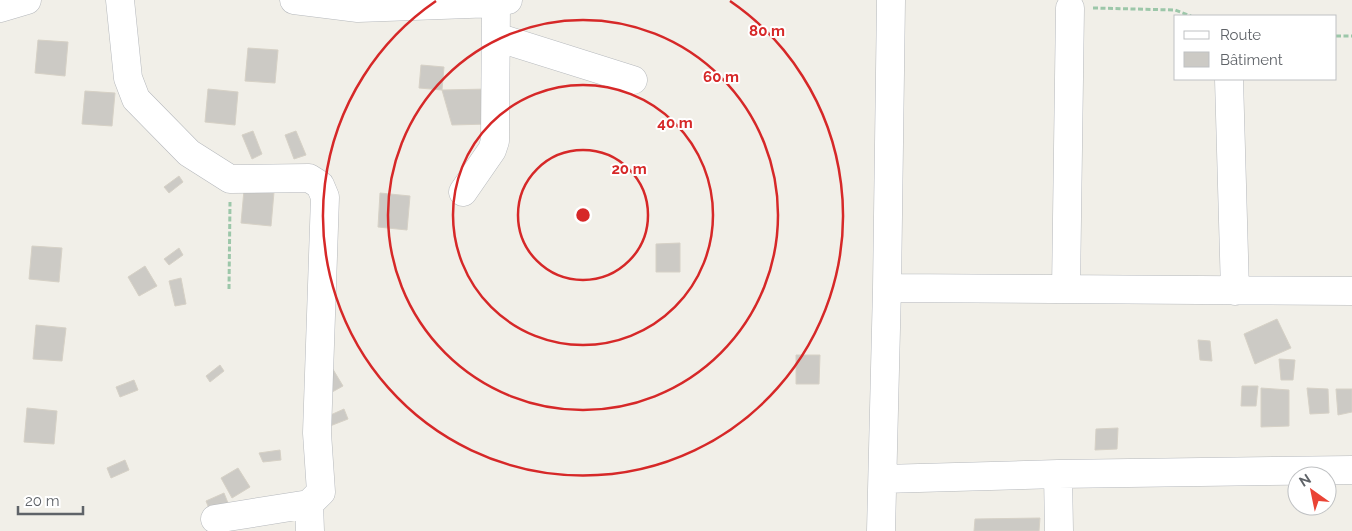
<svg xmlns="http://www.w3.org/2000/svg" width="1352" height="531" font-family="Raleway,sans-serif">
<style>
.building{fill:#cccac5;stroke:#d6d1c6}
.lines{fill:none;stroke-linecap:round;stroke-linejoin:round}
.minor-casing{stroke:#b5b8bc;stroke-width:29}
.path{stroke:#9cc7a9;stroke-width:3;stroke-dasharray:5 2.5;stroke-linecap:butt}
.minor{stroke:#fff;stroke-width:28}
.ring{fill:none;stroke:#d62828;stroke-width:2.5}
.centre{fill:#d62828;stroke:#fff;stroke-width:2.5}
.ring-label{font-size:15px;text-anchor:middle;font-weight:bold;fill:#d62828;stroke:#fff;stroke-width:4;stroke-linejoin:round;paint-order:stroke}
</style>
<rect width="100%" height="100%" fill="#f1efe8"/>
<path class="building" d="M38 40 68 42 65 76 35 73Z
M248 48 278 50 275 83 245 81Z
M421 65 444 67 442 90 419 88Z
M208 89 238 92 235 125 205 122Z
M488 89V124L452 125 442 90Z
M85 91 115 93 112 126 82 124Z
M253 131 262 154 252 159 242 135Z
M296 131 306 155 294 159 285 135Z
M179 176 183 182 169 193 164 187Z
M244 190 274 192 271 226 241 223Z
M380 193 410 196 407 230 378 227Z
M680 243V272H656V244Z
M32 246 62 248 59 282 29 279Z
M179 248 183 255 169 265 164 259Z
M145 266 157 286 139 296 128 277Z
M181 278 186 304 175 306 169 281Z
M1277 319 1291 348 1255 364 1244 334Z
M36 325 66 328 62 361 33 359Z
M1198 340 1210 341 1212 361 1200 360Z
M796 355H820L819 384H796Z
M1279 359 1295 360 1293 380H1281Z
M220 365 224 371 210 382 206 376Z
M331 366 343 386 325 396Z
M134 380 138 390 120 397 116 387Z
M1242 386H1258L1256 406H1241Z
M1261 388 1289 390V426L1261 427Z
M1307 388 1328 389 1329 413 1310 414Z
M1336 389H1352V412L1338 415Z
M27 408 57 411 54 444 24 442Z
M344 409 348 419 330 426 326 417Z
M1118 428 1117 449 1095 450 1096 429Z
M280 450 281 460 263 462 259 453Z
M125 460 129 470 111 478 107 468Z
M238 468 250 487 232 498 221 478Z
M224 493 228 503 210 511 206 501Z
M1040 518 1039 531H974L975 519Z"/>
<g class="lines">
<g class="minor-casing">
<path id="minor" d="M120 0 128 78 136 99 189 153 230 179 309 178 320 185 325 197 317 433 321 492 309 504 215 519
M294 0 358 8 496 3 508 0
M0 8 27 0
M496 37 633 80
M1229 79 1235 291
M463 192 492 150 495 141 496 3
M887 288 1352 291
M1066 289 1070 8
M1058 474 1059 531
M883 479 1058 474 1352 470
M309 504 310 531
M881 531 887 288 891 0"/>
</g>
<path class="path" d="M1093 8 1175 10 1191 16
M1336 36H1352
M229 289 230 202"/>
<use href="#minor" class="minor"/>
</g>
<g class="ring">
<circle cx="583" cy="215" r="65"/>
<circle cx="583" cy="215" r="130"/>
<circle cx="583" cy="215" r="195"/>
<path d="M730 1A260 260 0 1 1 436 1"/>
</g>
<circle cx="583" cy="215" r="8" class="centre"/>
<g class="ring-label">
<text x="767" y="36">80 m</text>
<text x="721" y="82">60 m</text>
<text x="675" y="128">40 m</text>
<text x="629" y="174">20 m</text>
</g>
<rect x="1174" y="15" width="162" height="65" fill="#ffffff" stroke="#bfc1c3"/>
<rect x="1184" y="31" width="25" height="8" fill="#ffffff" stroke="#bfc1c3"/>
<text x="1220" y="40" font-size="15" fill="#5f6368">Route</text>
<rect x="1184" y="52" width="25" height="15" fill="#cccac5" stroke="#bfc1c3"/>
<text x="1220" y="65" font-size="15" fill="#5f6368">Bâtiment</text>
<g transform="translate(1312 491) rotate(327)"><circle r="24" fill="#ffffff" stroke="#bfc1c3"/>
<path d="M0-4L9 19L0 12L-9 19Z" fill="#ea4335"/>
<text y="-8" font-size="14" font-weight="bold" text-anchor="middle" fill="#5f6368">N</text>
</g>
<path d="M18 506v8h65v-8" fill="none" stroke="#5f6368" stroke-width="2.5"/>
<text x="25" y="506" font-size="15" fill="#5f6368" stroke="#ffffff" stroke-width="4" paint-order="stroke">20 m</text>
</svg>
